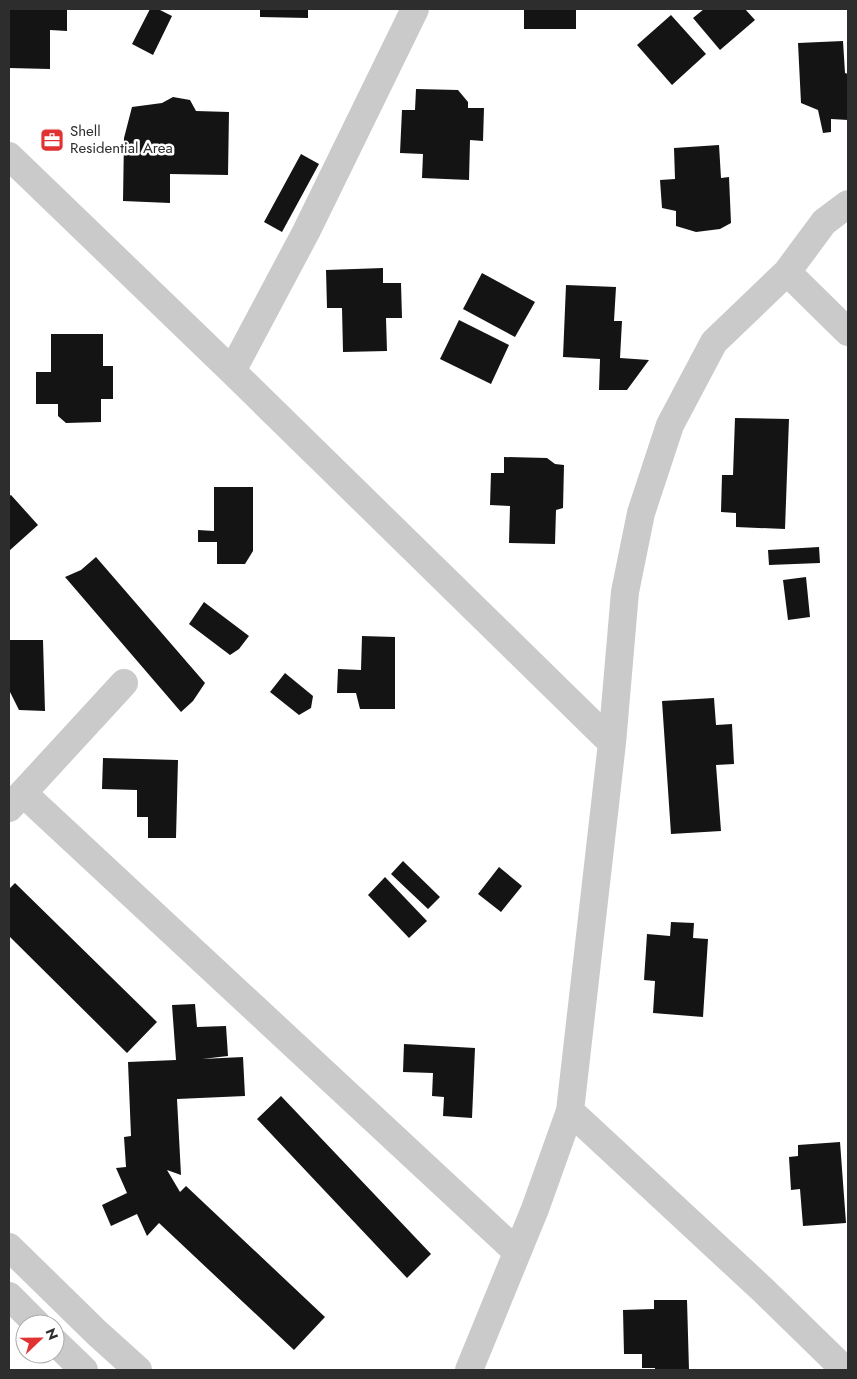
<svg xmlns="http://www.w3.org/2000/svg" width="857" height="1379" font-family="Jost,sans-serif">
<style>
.building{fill:#141414}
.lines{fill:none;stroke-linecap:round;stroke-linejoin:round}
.minor{stroke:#cacaca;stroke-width:28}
.labels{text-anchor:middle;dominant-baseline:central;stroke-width:5;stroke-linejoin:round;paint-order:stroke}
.poi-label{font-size:15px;fill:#2d2d2d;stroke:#fff;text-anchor:start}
</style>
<rect width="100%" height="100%" fill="#fff"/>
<path class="building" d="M9 9H67V31L50 30V69L9 68Z
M150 9H158L172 16 153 55 132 44Z
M260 9H308V18L260 17Z
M524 9H576V29H524Z
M704 9H745L755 20 720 50 693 18Z
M671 15 706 54 672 85 637 45Z
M843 41 845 73 848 74V120L831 119V132L823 133 818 110 801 103 798 43Z
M416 89 458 90 468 102V108H484L483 141 470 140 469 180 422 178 423 154 400 153 402 110H415Z
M173 97 190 100 196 111 229 112 228 175 170 174V203L123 201 124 138 132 107 162 103Z
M719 145 721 178 729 177 731 223 720 229 696 232 676 226V211L662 208 660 180 675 179 674 148Z
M301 154 319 164 282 232 264 222Z
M383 268V283H401L402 318H386L387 351 343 352 342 308H327L326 270Z
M482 273 535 302 515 337 463 309Z
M566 285 616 287 614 321H622L620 358 649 360 627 390H599L600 359 563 357Z
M459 320 509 345 491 384 440 359Z
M51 334H103V366H113V399H101V422L66 423 58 416V404H36V372H51Z
M735 418 789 419 785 529 736 527V513L721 512 722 475H733Z
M504 457 547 458 555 464 564 465 563 508 556 510 555 544 509 543 510 506 490 505 491 473H504Z
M214 487H253V551L245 564H217V542H198V530L214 531Z
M11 495 38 525 9 551V496Z
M819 547 820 563 769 565 768 550Z
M96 557 205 683 193 701 181 712 65 577 81 570Z
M806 577 810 617 788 620 783 580Z
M204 602 249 636 239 649 230 655 189 624Z
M362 636 395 637V709H360L356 693H337L338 669 361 670Z
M9 640H43L45 711 19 710 9 690Z
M285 673 313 696 311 708 299 715 270 692Z
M714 698 716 725 732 724 734 764 716 765 721 831 671 834 662 701Z
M103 758 178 760 176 838H148V817H137V790L102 789Z
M403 861 440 897 428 909 391 874Z
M499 867 522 886 501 912 478 894Z
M385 877 427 921 409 938 368 895Z
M15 883 157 1022 127 1053 9 936V889Z
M671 922 694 923 693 938 708 939 703 1017 653 1013 655 981 644 980 647 934 670 936Z
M195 1004 197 1027 226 1026 228 1056 202 1059 243 1057 245 1096 177 1099 181 1175 167 1170 180 1192 186 1186 325 1317 294 1350 159 1223 147 1236 137 1214 111 1226 102 1205 127 1193 116 1168 126 1167 124 1137 131 1136 128 1062 176 1060 172 1005Z
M404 1044 475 1048 472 1118 443 1116 444 1097 432 1096 433 1073 403 1072Z
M281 1096 431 1254 407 1278 257 1119Z
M840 1142 846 1223 803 1226 800 1189 791 1190 789 1157 798 1156V1145Z
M654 1300H687L689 1370H655V1368H642V1354H624L623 1310 654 1309Z"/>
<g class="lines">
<path class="minor" d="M9 156 232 371 612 743
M787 272 848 332
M232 371 306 232 415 9
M23 793 517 1252
M9 808 124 683
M570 1111 763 1290 845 1370
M9 1247 97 1333 138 1370
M9 1296 37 1324
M55 1342 84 1370
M469 1370 535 1209 570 1111 612 743 625 592 641 513 670 425 714 342 787 272 824 222 848 204"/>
</g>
<defs>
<g id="office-square" transform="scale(1.25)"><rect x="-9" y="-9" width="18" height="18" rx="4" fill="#e03233" stroke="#fff"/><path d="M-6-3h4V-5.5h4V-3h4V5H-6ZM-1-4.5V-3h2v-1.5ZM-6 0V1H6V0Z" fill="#fff"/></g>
</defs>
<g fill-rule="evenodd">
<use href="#office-square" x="52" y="140"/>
</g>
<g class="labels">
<g class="poi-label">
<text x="70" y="131">Shell<tspan x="70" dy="17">Residential Area</tspan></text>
</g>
</g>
<rect width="857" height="1379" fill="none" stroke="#2d2d2d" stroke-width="20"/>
<g transform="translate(40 1339) rotate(68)"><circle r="24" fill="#ffffff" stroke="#ababab"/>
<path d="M0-4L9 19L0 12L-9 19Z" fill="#e03233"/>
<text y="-8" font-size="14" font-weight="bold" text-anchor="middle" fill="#2d2d2d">N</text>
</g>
</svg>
